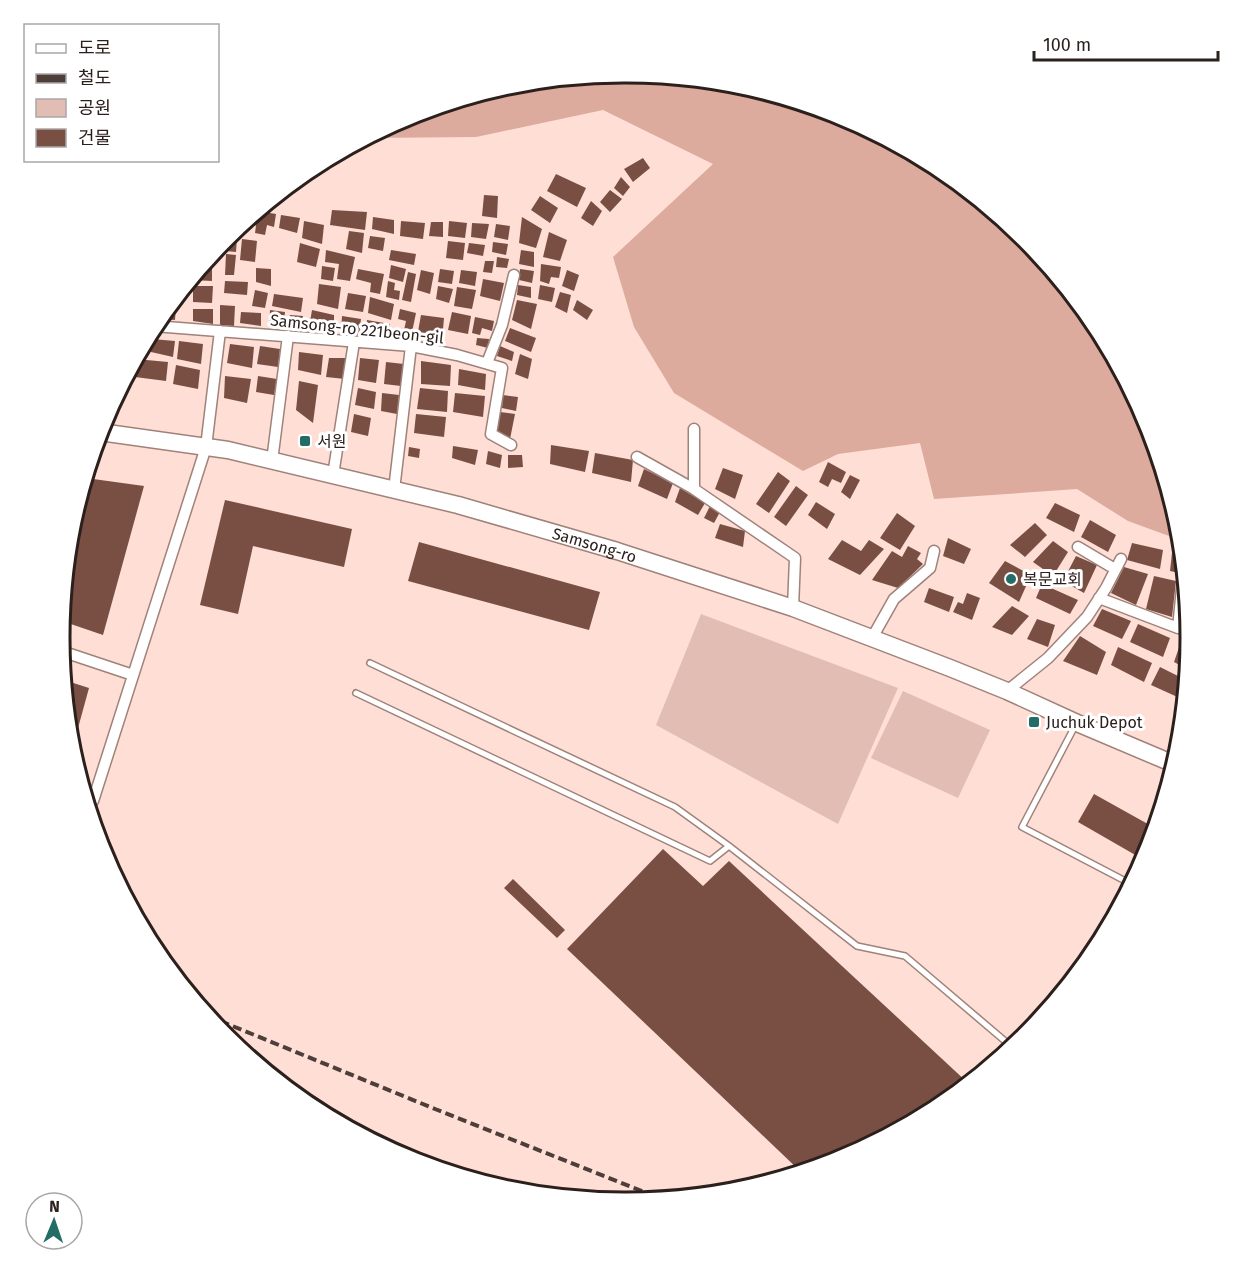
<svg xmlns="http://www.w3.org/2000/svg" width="1250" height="1275" font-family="'Fira Sans','Noto Sans KR',sans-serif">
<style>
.green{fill:#e2bdb4}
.forest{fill:#dcab9d}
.building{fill:#7a4f43}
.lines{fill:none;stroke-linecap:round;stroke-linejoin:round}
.lane-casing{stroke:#9f827a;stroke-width:8}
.street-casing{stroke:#9f827a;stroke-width:13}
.primary-casing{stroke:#9f827a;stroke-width:19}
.lane{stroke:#fff;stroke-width:5}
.street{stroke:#fff;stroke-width:10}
.primary{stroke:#fff;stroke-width:16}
.rail{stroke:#4e3e3a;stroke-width:4;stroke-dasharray:9 4.5;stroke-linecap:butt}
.poi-dot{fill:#246d66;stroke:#fff;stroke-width:2}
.labels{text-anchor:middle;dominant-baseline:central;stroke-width:6;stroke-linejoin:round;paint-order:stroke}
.street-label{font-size:16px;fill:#2c201d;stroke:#fff}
.poi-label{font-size:16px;fill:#2c201d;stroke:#fff;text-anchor:start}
.rim{fill:none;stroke:#2c201d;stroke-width:3}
</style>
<rect width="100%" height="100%" fill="#feded5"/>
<path class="green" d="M701 614 898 688 838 824 656 725Z
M903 691 990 730 958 798 871 758Z"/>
<path class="forest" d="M625 73 736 83 842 116 939 168 1025 238 1095 324 1147 422 1179 528 1180 540 1128 521 1077 489 934 499 920 443 838 454 803 471 674 393 634 327 613 257 713 164 603 110 476 137 366 138 409 115 515 83Z"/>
<path class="building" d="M643 158 650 168 633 182 624 169Z
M556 174 586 188 577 207 547 191Z
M621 177 630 187 623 196 614 188Z
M610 190 622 199 610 212 600 202Z
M484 195 498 196 497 218 482 216Z
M540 196 558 208 550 223 531 210Z
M591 201 602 211 593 226 581 218Z
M332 210 367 212 365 230 330 225Z
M258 211 276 214 274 227 267 225 265 235 255 233Z
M281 215 300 218 297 233 279 228Z
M373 217 394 220V234L372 229Z
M522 217 542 229 536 248 519 243Z
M304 221 324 225 322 244 302 238Z
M401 221 425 223 423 239 400 236Z
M449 221 467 223 465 238 448 236Z
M431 222H443V237L429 236Z
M472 223 489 224 486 239 471 237Z
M496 224 510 226 508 240 494 237Z
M349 231 364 233 362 253 346 249Z
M549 232 567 240 560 261 543 257Z
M370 236 385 238 383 251 368 248Z
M226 237 237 238 236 252 216 250Z
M242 239 257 241 255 262 240 260Z
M448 241 465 243 463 260 446 258Z
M493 242 508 244 506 255 492 252Z
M300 243 320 249 316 267 297 262Z
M469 243 485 245 483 256 467 253Z
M326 250 355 257 350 281 337 279 339 264 325 262Z
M391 250 416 254 414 265 389 260Z
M521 250 534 252V267L519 264Z
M226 254 236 255 234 275H225Z
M497 257 509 259 507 268 496 267Z
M485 261H494L492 273 483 272Z
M541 264 561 267 559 278 551 277 549 284 540 281Z
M203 265H212V281L192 280Z
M391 265 406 269 403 282 389 278Z
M322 266 335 268 333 281 321 279Z
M256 268 271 269V286L256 282Z
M358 269 384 274 380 294 370 292 371 283 356 279Z
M440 269 454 271 452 284 438 282Z
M520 269 534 271 532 283 519 280Z
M421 270 434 273 430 294 417 290Z
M461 270 477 272 475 286 459 283Z
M567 270 579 275 574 291 562 286Z
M408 272 416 274 411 302 402 300Z
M483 279 504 283 500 301 480 296Z
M225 281 248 282 247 295 224 293Z
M388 281 395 283 394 290 400 291 399 300 386 297Z
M319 284 341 287 338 309 317 304Z
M518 285 531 287V298L517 295Z
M540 285 555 288 552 302 538 299Z
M193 286H213L212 303 193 302Z
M438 286 453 289 449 303 436 299Z
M457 287 476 290 472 309 454 306Z
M255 290 268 293 265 308 252 306Z
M560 292 571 295 567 313 555 307Z
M348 293 366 296 363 312 345 309Z
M274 294 303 298 301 312 272 306Z
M370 297 394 304 391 320 368 313Z
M517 300 537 304 531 329 512 320Z
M577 300 593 310 587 320 573 310Z
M220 305 235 306 234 326 220 325Z
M170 306H176L175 320 159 319Z
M193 309H213V324L193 321Z
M400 309 416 313 411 337 403 335 406 321 398 319Z
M270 310 285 312 283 328 269 326Z
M312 310 334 315V332L309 328Z
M241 312 261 313V326L240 323Z
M452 312 471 316 468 334 448 330Z
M290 315 303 316 302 330 288 329Z
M421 315 444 318 442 341 417 337Z
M342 316 361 319 359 335 341 333Z
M475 317 494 321 492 331 482 328 480 335 472 333Z
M367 320 390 324 389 339 365 336Z
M510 328 536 338 531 352 505 341Z
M477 338 489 339 488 348 476 345Z
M152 339 175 341 173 357 151 352Z
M179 341 203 344 201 364 177 359Z
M230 344 254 347 252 368 227 363Z
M260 346 280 349 278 367 257 364Z
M500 346 514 352 512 361 497 356Z
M299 352 323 355 321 375 298 370Z
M520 354 532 359 528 379 515 374Z
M329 358H346L345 379 326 377Z
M360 358 379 360 376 383 358 380Z
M136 359 168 362 166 381 135 377Z
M421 361 451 365 450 386 421 384Z
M386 362 404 364 401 386 384 384Z
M176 365 200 370 198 389 173 384Z
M459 369 486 374 485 390 458 385Z
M225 376 251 379 247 403 224 398Z
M258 376 277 379 274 395 256 392Z
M299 381 318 385 313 423 296 410Z
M358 388 376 392 374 409 355 405Z
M420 388 448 391 447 412 417 409Z
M382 393 399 395 397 414 381 411Z
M455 393 485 396 483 417 453 412Z
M503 395 518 397 516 411 502 408Z
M500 412 515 414 510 439 497 432Z
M354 414 371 418 368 436 351 432Z
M416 414 446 417 444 437 414 433Z
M551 445 589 451 585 472 550 464Z
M453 446 478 450 475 465 452 458Z
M409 447 420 449 419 458 408 456Z
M488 451 502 455 500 468 486 464Z
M595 453 633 460 631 482 592 473Z
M508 455H522L523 467 508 468Z
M828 462 846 472 841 483 832 479 828 487 819 482Z
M723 468 743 475 735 499 715 489Z
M644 469 673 483 667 499 638 486Z
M778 472 790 481 769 513 756 504Z
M850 475 860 480 850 499 841 492Z
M86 478 144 486 103 635 62 621 71 527Z
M796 486 808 495 786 526 774 517Z
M680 488 705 503 698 515 675 502Z
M225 500 352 529 344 567 253 546 238 614 200 605Z
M816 502 835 514 827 529 808 515Z
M1055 503 1080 515 1074 532 1046 518Z
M710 506 720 512 714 523 704 518Z
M897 513 915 526 900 550 880 538Z
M1090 520 1116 535 1108 552 1081 537Z
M1035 523 1047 535 1025 557 1010 545Z
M720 524 745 531 743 547 715 538Z
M948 538 971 549 964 564 943 556Z
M842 540 861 551 869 540 884 549 860 575 828 559Z
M1053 541 1068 552 1053 576 1033 562Z
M419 542 600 592 589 630 408 581Z
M1132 543 1163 550 1160 569 1127 560Z
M908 546 921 553 917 559 923 564 898 588 872 580 892 551 902 557Z
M1172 553 1182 555 1184 574 1170 571Z
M1076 556 1097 565 1084 593 1063 581Z
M1005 561 1031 575 1019 602 989 583Z
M1124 567 1148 574 1136 605 1111 593Z
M1154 576 1176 581 1172 617 1146 609Z
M1042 584 1078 600 1070 614 1036 598Z
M929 588 954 597 949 612 924 602Z
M967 593 980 598 972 620 953 612 958 602 963 604Z
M1012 606 1029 616 1012 635 992 627Z
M1102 609 1131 621 1122 639 1093 626Z
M1037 619 1055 625 1048 647 1027 639Z
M1138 624 1170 638 1163 657 1130 642Z
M1184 633 1190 634V638L1187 669 1174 662Z
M1080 636 1106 652 1097 675 1063 661Z
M1118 647 1152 663 1144 682 1111 665Z
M1160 667 1186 680 1184 700 1151 685Z
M64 680 89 688 72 750 71 747Z
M1094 794 1155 828 1144 860 1078 822Z
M663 849 703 886 729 861 968 1083 939 1107 841 1160 801 1172 567 949Z
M513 879 565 930 557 938 504 888Z"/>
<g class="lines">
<g class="lane-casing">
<path id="lane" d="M370 663 675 807 729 846
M356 693 710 861 729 846 857 946 905 956 1012 1047
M1076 724 1022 827 1131 884"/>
</g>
<g class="street-casing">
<path id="street" d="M154 326 411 346 457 355 502 368 491 434 511 445
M487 363 502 325 514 275
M694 429V489
M637 457 694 489 795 558 793 608
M272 461 288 336
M333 475 354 342
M394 490 411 346
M1078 547 1115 569
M1099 598 1178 628 1182 588
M872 638 894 599 930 568 934 551
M61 651 133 675
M1007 691 1048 658 1087 617 1106 588 1121 559
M93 801 206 447 220 331"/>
</g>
<g class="primary-casing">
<g id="primary">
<path id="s1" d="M100 432 228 450 458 505 617 551 793 608 950 668 1007 691 1077 723 1174 764"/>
</g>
</g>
<use href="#lane" class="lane"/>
<use href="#street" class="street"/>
<use href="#primary" class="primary"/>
<path class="rail" d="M208 1016 435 1109 662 1199"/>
</g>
<g class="poi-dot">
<rect x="299" y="435" width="12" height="12" rx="3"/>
<circle cx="1011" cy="579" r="6"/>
<rect x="1028" y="716" width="12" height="12" rx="3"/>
</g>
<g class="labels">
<g class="street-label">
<text transform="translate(357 329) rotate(6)">Samsong-ro 221beon-gil</text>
<text stroke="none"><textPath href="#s1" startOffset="508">Samsong-ro</textPath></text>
</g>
<g class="poi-label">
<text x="317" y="441">서원</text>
<text x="1023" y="579">복문교회</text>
<text x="1046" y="722">Juchuk Depot</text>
</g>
</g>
<path d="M0 0H1250V1275H0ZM624 83H626A554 554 0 0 1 1180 637V638A554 554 0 0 1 626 1192H624A554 554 0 0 1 70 638V637A554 554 0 0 1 624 83Z" fill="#fff" fill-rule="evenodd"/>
<path class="rim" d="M624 83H626A554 554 0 0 1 1180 637V638A554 554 0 0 1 626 1192H624A554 554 0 0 1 70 638V637A554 554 0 0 1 624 83Z"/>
<rect x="24" y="24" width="195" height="138" fill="#ffffff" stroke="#aba6a5" stroke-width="1.5"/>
<rect x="36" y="44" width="30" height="9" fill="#ffffff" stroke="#aba6a5" stroke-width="1.5"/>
<text x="78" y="54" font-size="18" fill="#2c201d">도로</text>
<rect x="36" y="74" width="30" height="9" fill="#4e3e3a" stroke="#aba6a5" stroke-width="1.5"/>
<text x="78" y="84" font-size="18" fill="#2c201d">철도</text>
<rect x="36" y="99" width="30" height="18" fill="#e2bdb4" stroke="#aba6a5" stroke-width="1.5"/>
<text x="78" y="114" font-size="18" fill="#2c201d">공원</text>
<rect x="36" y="129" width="30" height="18" fill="#7a4f43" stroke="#aba6a5" stroke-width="1.5"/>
<text x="78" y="144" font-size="18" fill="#2c201d">건물</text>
<g transform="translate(54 1221) rotate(2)"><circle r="28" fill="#ffffff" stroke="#aba6a5" stroke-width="1.5"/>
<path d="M0-4.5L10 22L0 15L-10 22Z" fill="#246d66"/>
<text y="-9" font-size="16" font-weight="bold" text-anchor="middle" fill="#2c201d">N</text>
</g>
<path d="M1034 51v9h184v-9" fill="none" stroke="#2c201d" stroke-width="3"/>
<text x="1043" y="51" font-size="18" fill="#2c201d" stroke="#ffffff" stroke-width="4.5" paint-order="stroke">100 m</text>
</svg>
